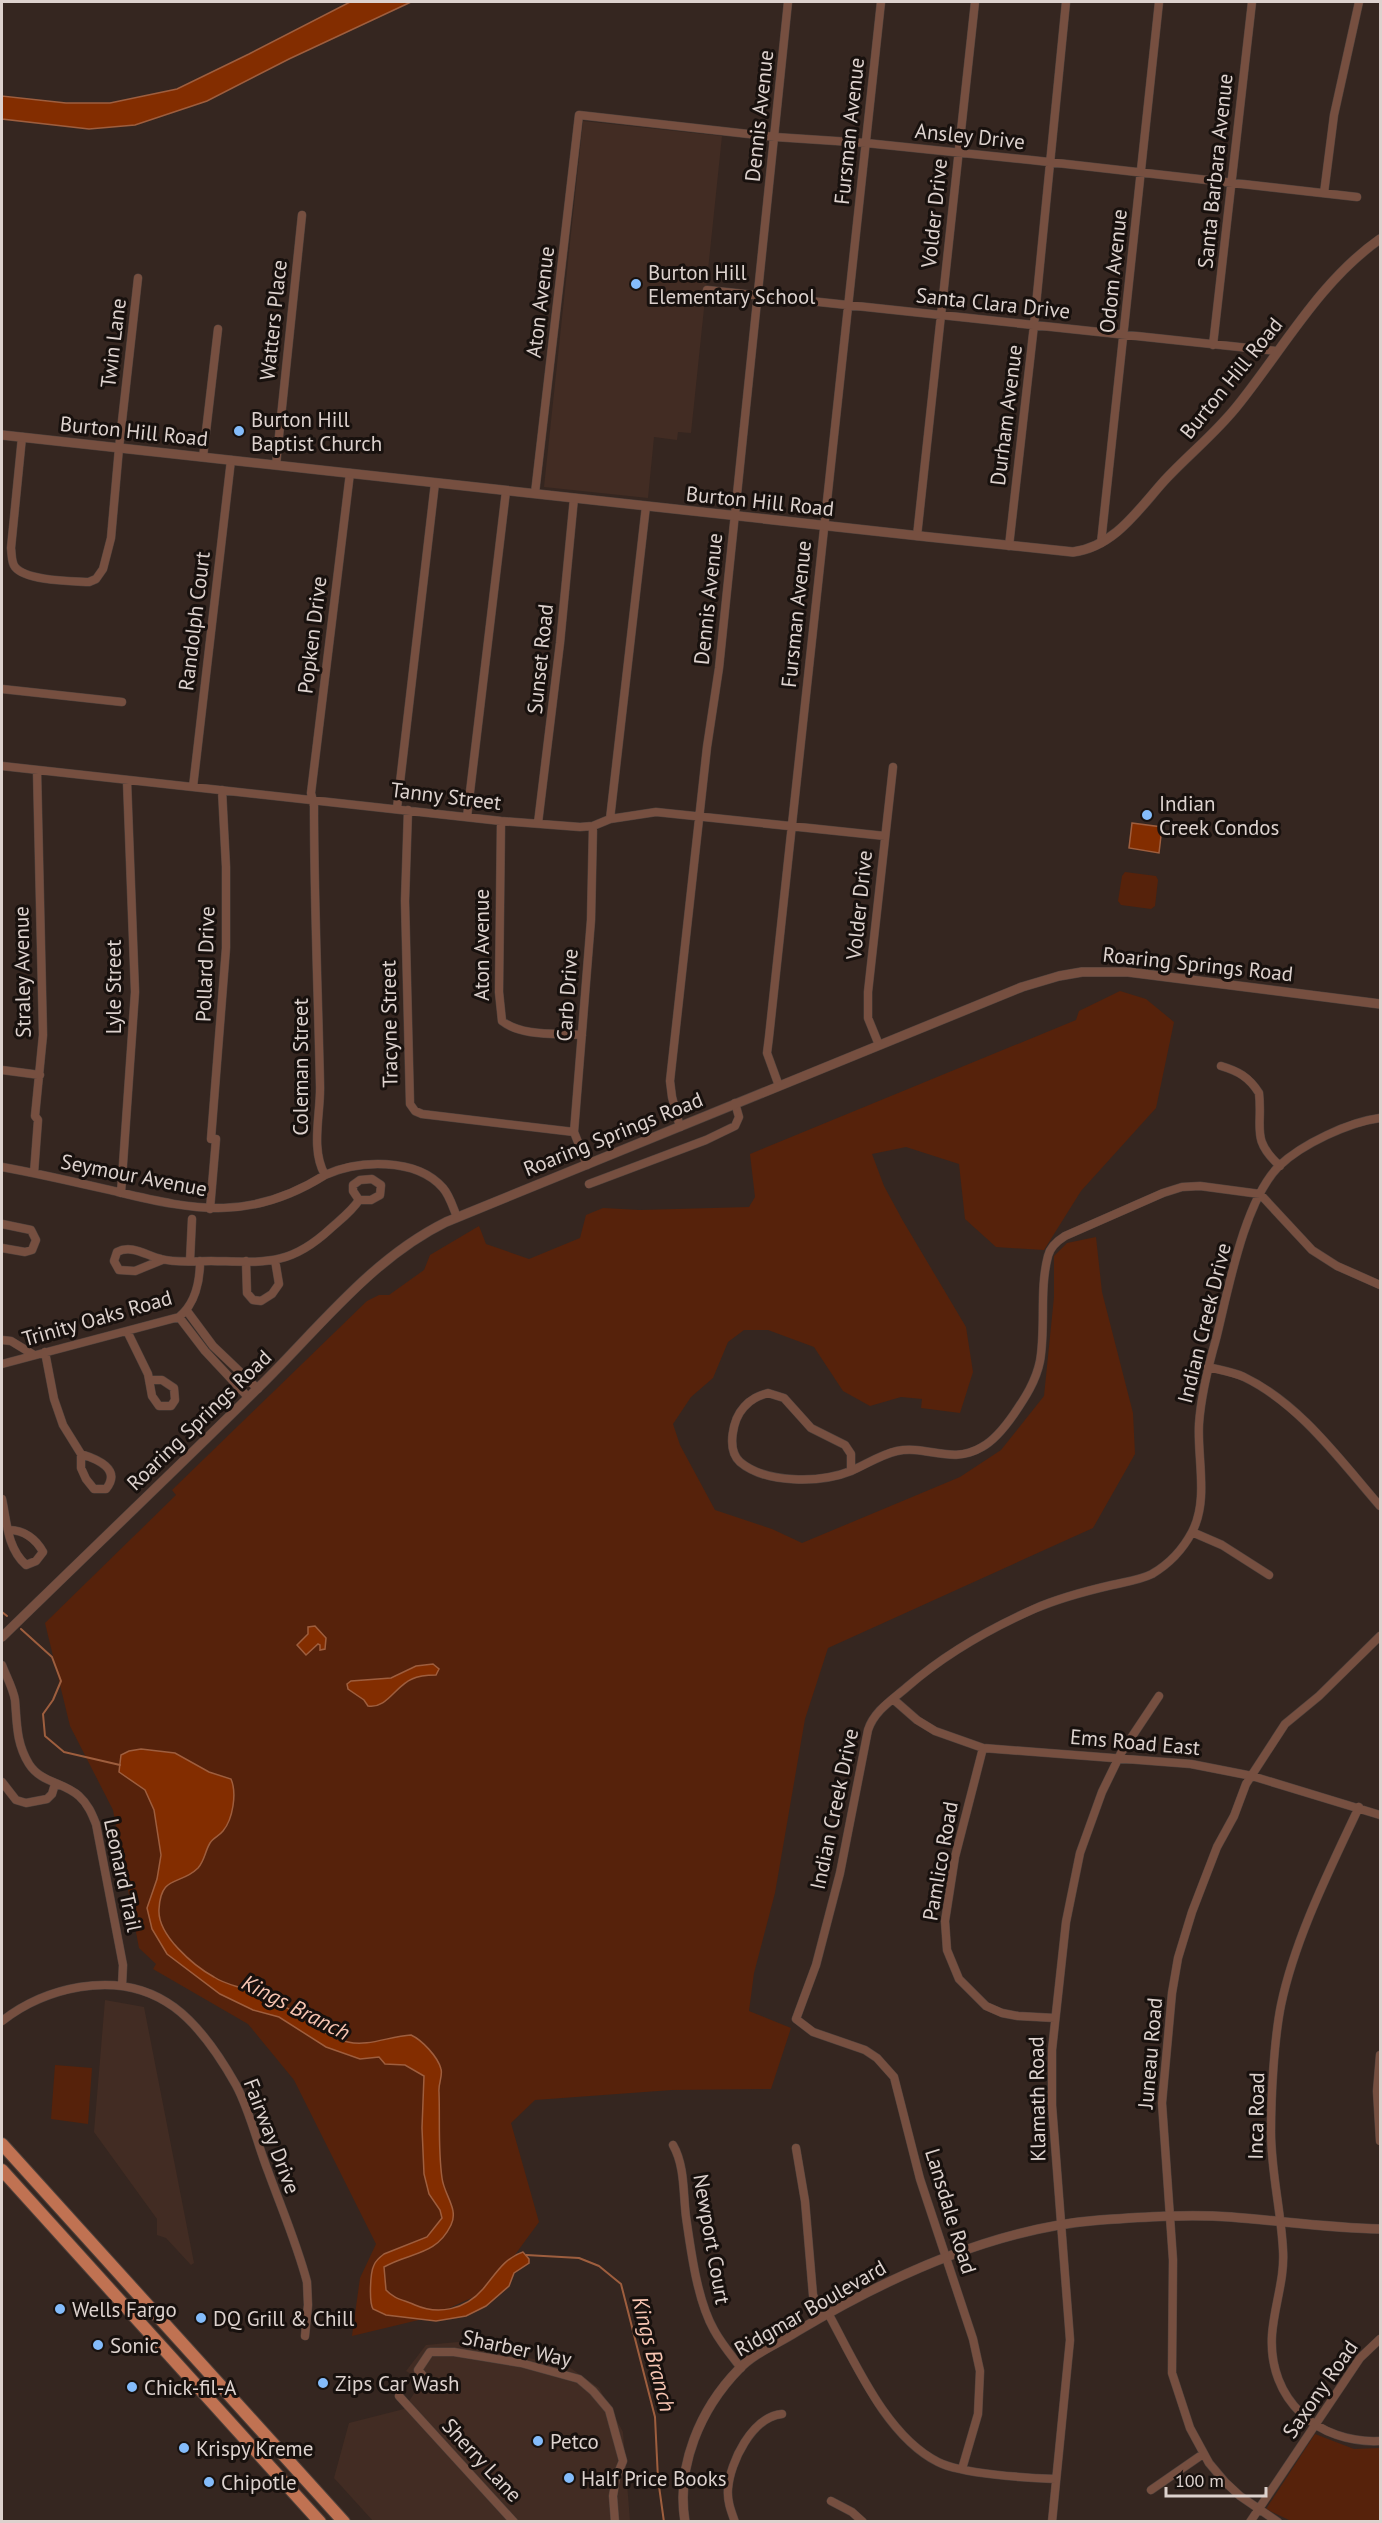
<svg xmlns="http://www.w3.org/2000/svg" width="1382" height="2523" font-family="'PT Sans',sans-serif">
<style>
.built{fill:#422c23}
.green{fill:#56220b}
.water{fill:#832d00;stroke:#9e5e3e;stroke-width:1.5}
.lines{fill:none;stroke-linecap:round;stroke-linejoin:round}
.stream{stroke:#9e5e3e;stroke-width:2}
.minor-casing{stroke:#50423c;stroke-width:9}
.tertiary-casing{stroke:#50423c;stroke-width:10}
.primary-casing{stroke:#50423c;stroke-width:14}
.minor{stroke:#764f40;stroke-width:8}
.tertiary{stroke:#764f40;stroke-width:9}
.primary{stroke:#c07252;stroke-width:12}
.poi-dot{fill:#84bcfb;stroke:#18110e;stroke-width:2}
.labels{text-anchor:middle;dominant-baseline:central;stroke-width:6;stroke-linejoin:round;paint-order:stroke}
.street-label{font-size:21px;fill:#ddd2ce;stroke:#18110e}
.poi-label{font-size:21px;fill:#ddd2ce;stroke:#18110e;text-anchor:start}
.water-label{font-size:22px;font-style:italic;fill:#f7c5b2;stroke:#18110e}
</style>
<rect width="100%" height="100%" fill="#352620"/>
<path class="built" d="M583 121 722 136 691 433 678 432 677 440 654 437 648 498 544 487Z
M105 2000 144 2007 194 2263 191 2265 166 2238 157 2235V2219L94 2132Z
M458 2342 569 2367 599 2388 623 2432 630 2521H373L334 2478 349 2423 404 2409 422 2381 406 2371 426 2345Z"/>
<path class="green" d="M1125 872 1156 876 1158 880 1155 906 1151 909 1121 905 1118 901 1122 876Z
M1120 991 1146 999 1174 1022 1156 1108 1081 1191 1044 1250 996 1247 965 1219 959 1164 906 1147 872 1154 884 1186 903 1221 966 1327 973 1372 960 1413 921 1408 922 1399 901 1397 870 1406 843 1391 814 1347 768 1330H744L728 1342 713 1378 691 1397 673 1424 680 1445 715 1510 772 1529 802 1543 960 1477 1001 1450 1044 1396 1054 1297V1256L1067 1243 1096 1237 1102 1292 1133 1413 1135 1454 1093 1528 828 1648 805 1719 775 1893 754 1973 749 2011 791 2028 771 2089 672 2090 535 2100 511 2123 539 2222 489 2290 427 2318 352 2336 360 2278 376 2244 294 2080 248 2024 153 1969 156 1964 139 1948 113 1810 70 1726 45 1623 176 1495 172 1490 367 1301 379 1295H389L424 1270 430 1255 479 1226 486 1244 529 1259 580 1238 586 1215 603 1208 640 1210 749 1207 755 1197 750 1154 1076 1020 1079 1011Z
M55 2065 92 2068 88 2124 51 2119Z
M1315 2434 1354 2449 1380 2448V2521H1291L1266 2509Z"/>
<path class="water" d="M350 2H411L289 59 207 101 135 125 89 129 2 119V96L66 103H110L177 89 249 54Z
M1132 823 1162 827 1159 853 1129 848Z
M315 1626 326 1638 325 1649 320 1650V1645L318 1644 306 1655 297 1645 308 1634V1627Z
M433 1664 439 1669 436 1675C428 1675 420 1675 412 1679 395 1686 387 1709 368 1706L364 1700 348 1689 347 1684 351 1681 391 1678 416 1666Z
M141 1749 175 1753 209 1772 231 1779C237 1793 233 1819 223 1831 219 1836 213 1838 210 1843 205 1851 205 1860 198 1868 180 1886 161 1874 159 1909 157 1935 194 1966 214 1977 224 1984 237 1986 248 1990 262 1994 276 2002 289 2009 309 2019 325 2037 348 2042 368 2047 390 2036 411 2035 422 2040 438 2057 441 2069 443 2076 438 2084 439 2092 440 2120 438 2150 442 2178 444 2195 459 2209 451 2225 436 2256 410 2252 384 2267L386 2290C394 2299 404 2300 415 2305 438 2315 465 2310 483 2289 495 2275 504 2258 523 2252L529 2259V2263L514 2273 509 2286 486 2306 466 2316 436 2321 386 2315 373 2309C369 2302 370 2273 374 2265 376 2260 380 2257 384 2254L427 2237 442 2218 440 2210 429 2194 424 2174 422 2128 424 2076 405 2065 385 2064 379 2057 360 2059 326 2047 279 2017 253 2010 220 1994 167 1954 152 1929 147 1908 157 1879 161 1855 154 1810 145 1790 119 1772 121 1755 129 1751Z"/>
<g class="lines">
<path class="stream" d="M2 1612 7 1616
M21 1629 52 1657 61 1681 53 1700 43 1714 45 1736 64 1752 120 1765
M526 2255 579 2258 599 2266 621 2284 655 2417 658 2479 664 2522"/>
<g class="minor-casing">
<path id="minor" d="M1324 193 1334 115 1359 2
M707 290 1276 351
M1213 345 1252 2
M22 437 11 548C12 555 11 562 15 567 26 581 72 581 89 582L96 579 103 569 111 538 119 448 138 278
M203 457 218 329
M276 465 302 215
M350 473 311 793 314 806C314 899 318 992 320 1085 321 1113 310 1149 325 1175 358 1160 416 1157 443 1188 450 1196 453 1208 457 1217
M535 493 579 115 775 137 866 143 1031 160 1357 197
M917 536 975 2
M1101 543 1159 2
M1009 546 1034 325 1066 2
M2 689 122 702
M2 766 501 821 580 827 593 826 610 819 656 812 885 836
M193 787 231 460
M397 808 435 483
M408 810 405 901 410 1104 415 1111 422 1114 574 1132
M467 817 506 491
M610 819 646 506
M501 821 499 992 502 1021C522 1037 558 1033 582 1035
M538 823 560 643 574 498
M879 1045 868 1018V992L893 767
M1221 1066C1238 1071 1249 1077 1259 1093 1263 1128 1250 1139 1280 1166
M2 1070 40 1075
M779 1086 767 1053 769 1037 881 2
M680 1127 672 1097 670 1081 707 747 719 668 788 2
M211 1139 226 948V867L222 790
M587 1165 574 1132 591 920 593 826
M2 1167C41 1174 79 1183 118 1192 197 1211 252 1221 325 1175
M34 1173 38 1120 35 1116 43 1035 37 770
M372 1179 381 1185 380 1195 371 1200H359L353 1191V1185L360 1180Z
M589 1184 706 1140 735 1126 739 1117 735 1103
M121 1193 135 992 127 781
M210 1209 216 1139
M2 1224 31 1230 36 1240 32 1250 25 1252 2 1248
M162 1260 135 1271 119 1270 114 1261 117 1252C132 1244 147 1256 161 1259 176 1263 195 1261 211 1261 264 1262 289 1267 330 1229 340 1220 352 1211 359 1200
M190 1261 192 1219
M246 1261 247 1293 253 1300 261 1301 272 1294 279 1284 275 1260
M187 1311 213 1346 258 1389
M179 1317 205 1351 248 1397
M127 1331 148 1374 152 1396 159 1406H171L175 1400 174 1388 162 1380H149
M2 1340 11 1341 34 1355
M45 1352 54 1399 63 1425 81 1454V1468L86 1479 94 1489H106C122 1469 97 1459 81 1454
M2 1364 179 1317C195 1304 200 1281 200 1261
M1208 1367C1220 1370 1233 1372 1244 1377 1300 1404 1340 1460 1380 1506
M768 1393 784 1398 811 1428 845 1445 851 1454V1471C821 1483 766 1484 740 1462 726 1449 733 1419 744 1407 751 1399 758 1396 768 1393Z
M851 1471C865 1465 882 1454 897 1451 927 1445 952 1465 982 1447 995 1440 1005 1427 1014 1414 1025 1398 1036 1381 1040 1361 1046 1327 1039 1290 1048 1256 1050 1247 1057 1241 1065 1236L1163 1193 1182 1187 1200 1186 1260 1194 1312 1250 1337 1266 1380 1285
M2 1499C7 1522 7 1548 26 1565L36 1561 43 1552C36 1539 24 1530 9 1530
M1192 1532 1222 1545 1269 1575
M2 1665C6 1676 13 1688 15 1700 17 1723 16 1743 29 1764 41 1783 64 1782 79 1796 88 1804 92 1814 96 1824L123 1965 122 1986
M893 1699 917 1720 935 1731 983 1748 1191 1764 1252 1776 1380 1815
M983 1748 955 1857 945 1921 947 1950 959 1979 986 2006 1002 2013 1018 2016 1055 2018
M2 1782 16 1800 26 1803 47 1799 52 1794 55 1784
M1359 1807C1330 1869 1295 1938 1281 2005 1274 2040 1271 2096 1271 2132 1271 2172 1281 2210 1283 2250 1285 2279 1274 2306 1272 2335 1268 2400 1318 2444 1380 2441
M2 2021C25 2003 50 1992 80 1987 159 1974 200 2021 236 2085 250 2111 257 2143 268 2171 281 2207 297 2244 307 2282L308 2305 305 2336
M1380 2055 1377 2091 1380 2141
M673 2145C685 2166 683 2193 686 2217 691 2251 697 2300 714 2330 721 2343 731 2355 741 2368
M796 2148 805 2201 813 2295 822 2317
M828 2313C855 2362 886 2436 938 2462 961 2474 1028 2478 1056 2479
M426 2379 418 2370 430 2352H454L521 2363 579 2379 593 2391 609 2410 623 2461 616 2478 613 2496 615 2522
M399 2396 514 2522
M962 2469 978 2414 980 2371 973 2339 920 2179 894 2077 877 2058 865 2050 813 2032 796 2019 816 1965 840 1873 868 1730C874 1711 892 1700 907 1687 944 1655 989 1629 1034 1609 1059 1598 1086 1591 1112 1585 1125 1582 1140 1580 1152 1574 1169 1564 1183 1549 1192 1532 1209 1500 1197 1458 1199 1424 1201 1395 1208 1367 1216 1339 1228 1291 1244 1201 1279 1166 1302 1144 1349 1122 1380 1118
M1151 2490 1203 2454
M831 2501 852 2512 863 2522
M735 2522C731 2511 727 2501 728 2489 730 2462 752 2417 782 2414
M1052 2522 1070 2340 1052 2105V2050L1066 1922 1080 1853 1102 1792 1121 1753 1159 1696
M1250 2522 1360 2358 1380 2339
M1278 2522 1240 2496 1225 2482 1209 2463 1190 2428 1172 2373 1173 2260 1162 2103 1172 1993 1178 1958 1192 1912 1217 1847 1234 1816 1246 1784 1285 1724 1319 1696 1380 1636"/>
</g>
<g class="tertiary-casing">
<path id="tertiary" d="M2 435 929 537 1073 552C1114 547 1138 510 1164 481 1188 455 1216 433 1238 405 1283 349 1320 281 1380 239
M2 1637C87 1554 174 1471 259 1387 318 1329 371 1259 446 1222L1022 987 1059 976 1082 972H1128L1380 1004
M685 2522C676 2466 700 2409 739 2369 754 2353 777 2344 796 2332 886 2278 993 2228 1100 2220 1143 2217 1188 2214 1231 2217 1281 2221 1331 2228 1380 2229"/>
</g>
<g class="primary-casing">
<path id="primary" d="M2 2144 344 2522
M2 2170 320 2522"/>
</g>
<use href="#minor" class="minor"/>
<use href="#tertiary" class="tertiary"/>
<use href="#primary" class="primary"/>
</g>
<g class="poi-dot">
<circle cx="636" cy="284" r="6"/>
<circle cx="239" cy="431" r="6"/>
<circle cx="1147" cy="815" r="6"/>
<circle cx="60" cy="2309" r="6"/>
<circle cx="201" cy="2318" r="6"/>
<circle cx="98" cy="2345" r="6"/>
<circle cx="323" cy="2383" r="6"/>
<circle cx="132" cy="2387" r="6"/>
<circle cx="538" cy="2441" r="6"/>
<circle cx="184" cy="2448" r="6"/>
<circle cx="569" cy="2478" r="6"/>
<circle cx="209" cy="2482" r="6"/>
</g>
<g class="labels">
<g class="street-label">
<text transform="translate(759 116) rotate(-84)">Dennis Avenue</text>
<text transform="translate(849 131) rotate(-84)">Fursman Avenue</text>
<text transform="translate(970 136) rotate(6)">Ansley Drive</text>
<text transform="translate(1215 171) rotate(-84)">Santa Barbara Avenue</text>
<text transform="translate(934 213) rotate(-84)">Volder Drive</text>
<text transform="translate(1113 271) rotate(-84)">Odom Avenue</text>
<text transform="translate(540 302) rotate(-83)">Aton Avenue</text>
<text transform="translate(993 303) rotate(6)">Santa Clara Drive</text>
<text transform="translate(273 320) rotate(-84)">Watters Place</text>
<text transform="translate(113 343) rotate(-83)">Twin Lane</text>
<text transform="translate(1231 378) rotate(-51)">Burton Hill Road</text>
<text transform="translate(1006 415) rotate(-83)">Durham Avenue</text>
<text transform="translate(134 431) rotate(6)">Burton Hill Road</text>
<text transform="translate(760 501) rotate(6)">Burton Hill Road</text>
<text transform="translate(708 599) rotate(-84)">Dennis Avenue</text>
<text transform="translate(796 614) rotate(-84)">Fursman Avenue</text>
<text transform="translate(194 621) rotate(-83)">Randolph Court</text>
<text transform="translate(312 635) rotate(-83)">Popken Drive</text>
<text transform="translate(540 659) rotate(-84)">Sunset Road</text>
<text transform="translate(446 796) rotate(7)">Tanny Street</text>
<text transform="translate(859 905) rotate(-84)">Volder Drive</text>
<text transform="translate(481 945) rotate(-90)">Aton Avenue</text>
<text transform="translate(205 964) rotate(-88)">Pollard Drive</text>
<text transform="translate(1198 964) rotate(6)">Roaring Springs Road</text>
<text transform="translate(22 972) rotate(-91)">Straley Avenue</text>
<text transform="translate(113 987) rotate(-90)">Lyle Street</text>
<text transform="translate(567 995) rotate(-86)">Carb Drive</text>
<text transform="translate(389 1024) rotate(-91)">Tracyne Street</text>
<text transform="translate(300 1067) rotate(-90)">Coleman Street</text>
<text transform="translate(613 1134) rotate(-22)">Roaring Springs Road</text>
<text transform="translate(134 1175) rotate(11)">Seymour Avenue</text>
<text transform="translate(97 1318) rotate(-16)">Trinity Oaks Road</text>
<text transform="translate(1204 1323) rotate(-76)">Indian Creek Drive</text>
<text transform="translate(199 1420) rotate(-44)">Roaring Springs Road</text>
<text transform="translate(1135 1742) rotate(5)">Ems Road East</text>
<text transform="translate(834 1809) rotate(-78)">Indian Creek Drive</text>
<text transform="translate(940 1861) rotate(-80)">Pamlico Road</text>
<text transform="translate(123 1875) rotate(78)">Leonard Trail</text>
<text transform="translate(1150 2053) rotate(-85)">Juneau Road</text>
<text transform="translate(1037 2099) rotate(-91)">Klamath Road</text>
<text transform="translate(1256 2116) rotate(-89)">Inca Road</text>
<text transform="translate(272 2136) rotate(69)">Fairway Drive</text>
<text transform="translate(951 2211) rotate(73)">Lansdale Road</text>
<text transform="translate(712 2239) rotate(80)">Newport Court</text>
<text transform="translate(810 2308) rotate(-30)">Ridgmar Boulevard</text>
<text transform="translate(517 2348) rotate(12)">Sharber Way</text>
<text transform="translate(1320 2389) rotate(-55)">Saxony Road</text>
<text transform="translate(482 2460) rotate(47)">Sherry Lane</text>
</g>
<g class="poi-label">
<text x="648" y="272">Burton Hill<tspan x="648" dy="24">Elementary School</tspan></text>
<text x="251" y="419">Burton Hill<tspan x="251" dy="24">Baptist Church</tspan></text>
<text x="1159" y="803">Indian<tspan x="1159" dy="24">Creek Condos</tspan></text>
<text x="72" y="2309">Wells Fargo</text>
<text x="213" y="2318">DQ Grill &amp; Chill</text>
<text x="110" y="2345">Sonic</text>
<text x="335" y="2383">Zips Car Wash</text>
<text x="144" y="2387">Chick-fil-A</text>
<text x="550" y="2441">Petco</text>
<text x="196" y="2448">Krispy Kreme</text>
<text x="581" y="2478">Half Price Books</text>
<text x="221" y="2482">Chipotle</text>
</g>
<g class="water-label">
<text transform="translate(296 2007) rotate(27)">Kings Branch</text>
<text transform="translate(654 2354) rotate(76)">Kings Branch</text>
</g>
</g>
<rect width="1382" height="2523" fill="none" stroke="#ddd2ce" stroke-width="6"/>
<path d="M1166 2487v9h100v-9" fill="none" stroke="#ddd2ce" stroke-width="3"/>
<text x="1175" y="2487" font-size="18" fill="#ddd2ce" stroke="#18110e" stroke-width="4.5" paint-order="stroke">100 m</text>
</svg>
